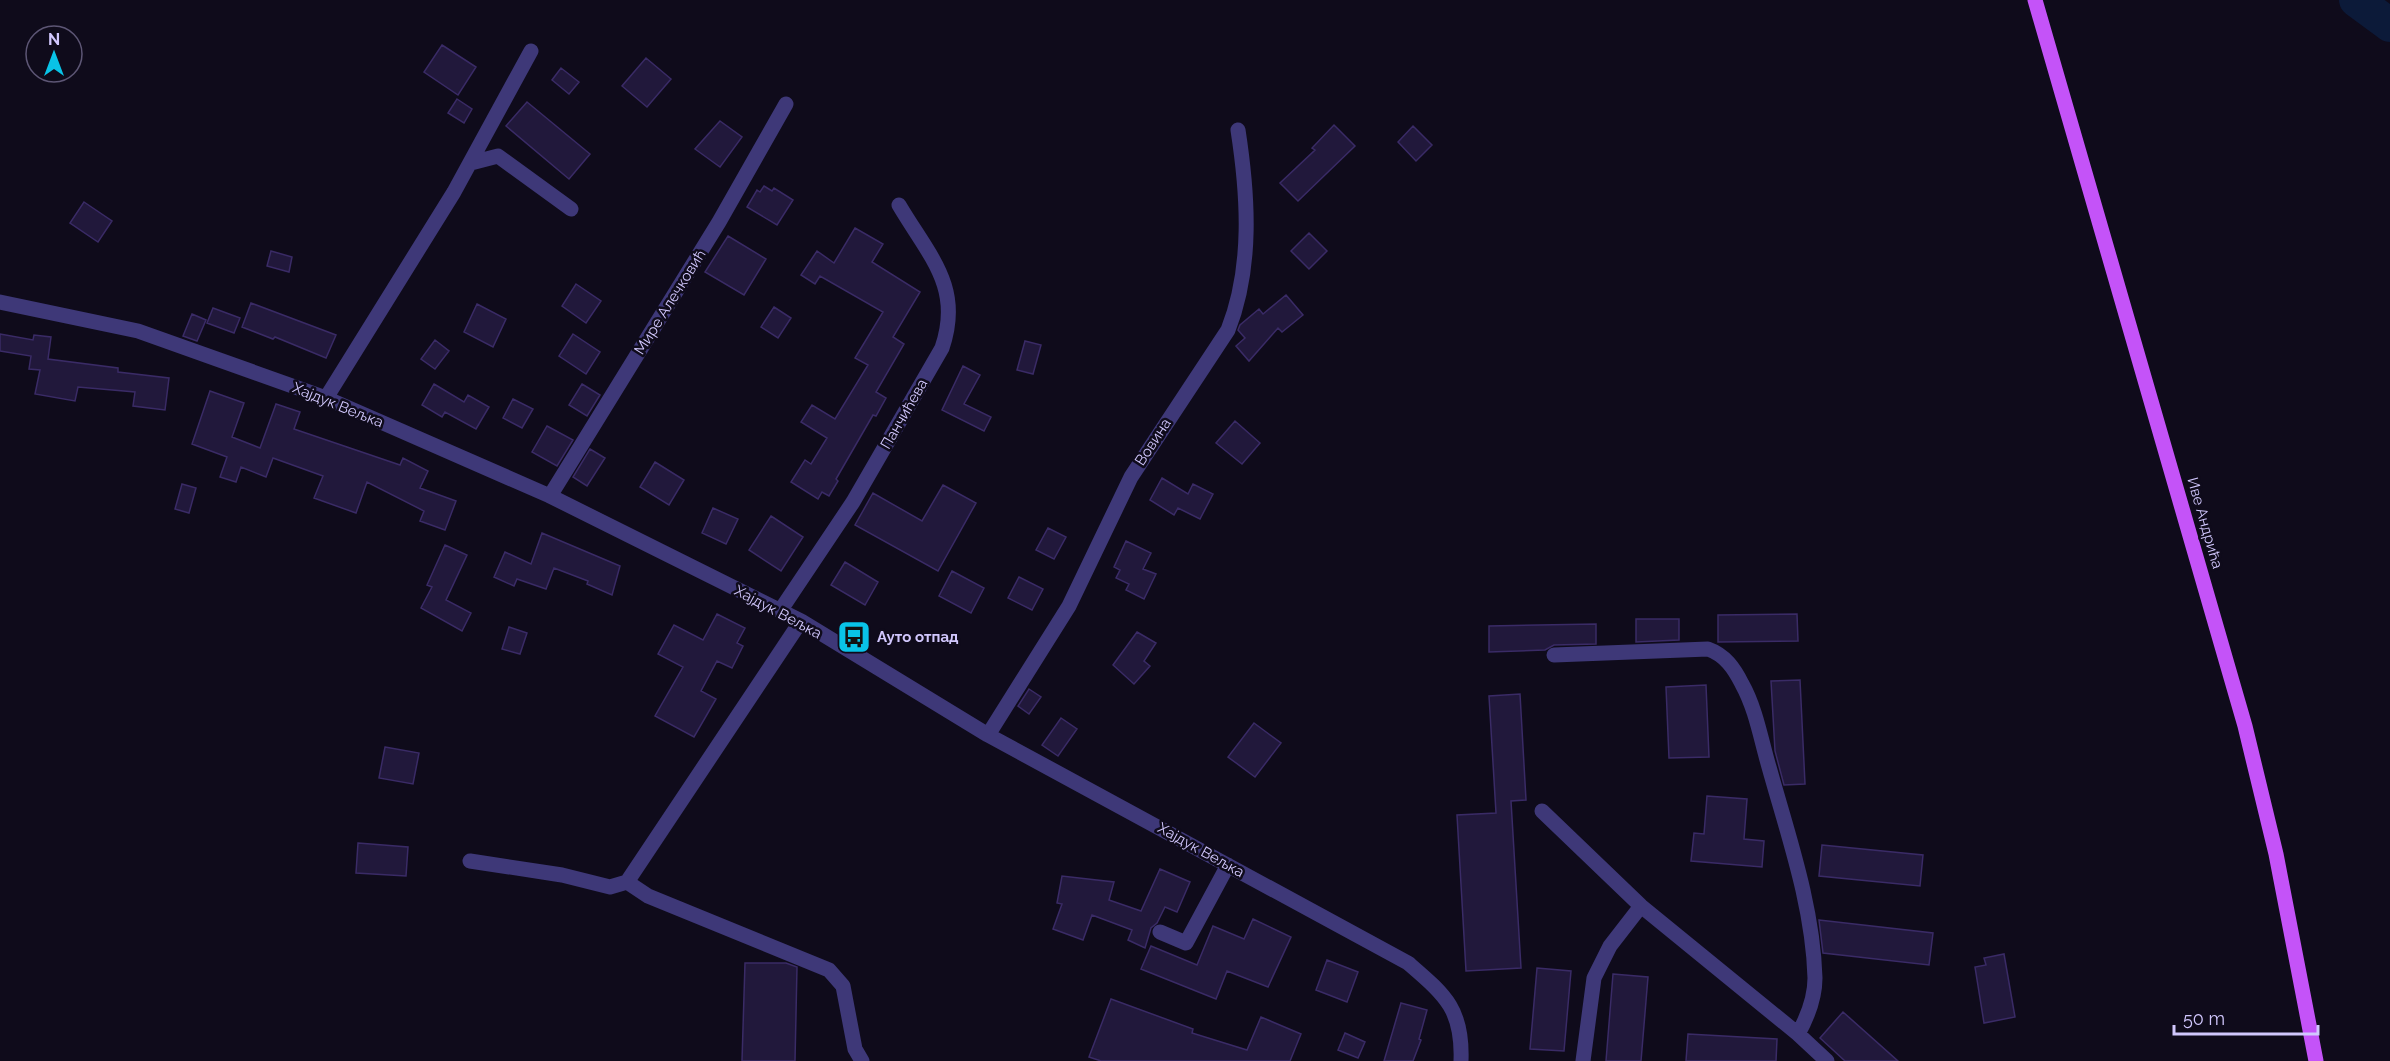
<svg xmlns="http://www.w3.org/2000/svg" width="2390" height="1061" font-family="Raleway,sans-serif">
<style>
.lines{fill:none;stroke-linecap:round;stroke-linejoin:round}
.river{stroke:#0c1a39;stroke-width:34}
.building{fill:#21183b;stroke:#3a2b66;stroke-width:1.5}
.minor{stroke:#3e3878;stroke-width:15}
.major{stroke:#c453f8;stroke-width:15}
.labels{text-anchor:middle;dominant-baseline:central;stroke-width:5;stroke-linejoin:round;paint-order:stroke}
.street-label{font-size:15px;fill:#d1c7fd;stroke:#0f0b1b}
.poi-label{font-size:15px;font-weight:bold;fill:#d1c7fd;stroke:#0f0b1b;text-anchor:start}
</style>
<rect width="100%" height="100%" fill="#0f0b1b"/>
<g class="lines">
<path class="river" d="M2356 0 2390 25"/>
</g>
<path class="building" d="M442 45 476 67 458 95 424 72Z
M646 58 671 79 647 107 622 86Z
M561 68 579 82 569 94 552 80Z
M457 99 472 109 464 123 448 113Z
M527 102 590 154 569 179 506 126Z
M720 121 742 137 720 167 695 149Z
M1334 125 1355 146 1298 201 1280 183 1315 150 1312 148Z
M1413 126 1432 145 1416 161 1398 142Z
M764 186 772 191 774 188 793 200 777 225 747 207 757 190 760 192Z
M84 202 112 221 98 242 70 223Z
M855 228 883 244 872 262 920 292 893 337 904 344 876 392 886 398 876 416 873 415 836 479 838 481 829 496 822 492 818 499 791 482 805 460 811 464 827 438 801 422 812 405 835 419 868 365 855 358 883 312 820 276 815 284 801 275 817 251 834 263Z
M1309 233 1327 251 1309 269 1291 251Z
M728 236 766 259 744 295 705 272Z
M271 251 292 257 289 272 267 266Z
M576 284 601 301 586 323 562 306Z
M1286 295 1303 315 1282 332 1278 328 1249 361 1236 346 1245 338 1238 330 1240 325 1259 309 1263 314Z
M251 303 336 335 326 358 275 337 273 339 242 327Z
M477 304 506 319 493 347 464 332Z
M774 307 791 318 778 338 761 327Z
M213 308 240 318 234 333 207 323Z
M192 314 206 320 197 341 183 336Z
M0 334 33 340 34 335 51 337 48 359 118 368V372L169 378 165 410 133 406 135 392 78 387 75 401 35 394 40 370 29 369 31 356 0 351Z
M573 334 600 352 586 374 559 356Z
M435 340 449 351 435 369 421 359Z
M1025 341 1041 345 1033 374 1017 370Z
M963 366 980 375 964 404 991 417 984 431 942 410Z
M434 384 464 402 468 395 489 407 476 429 445 412 442 417 422 405Z
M582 384 600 395 587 416 569 405Z
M210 391 244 403 232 437 260 448 276 404 300 412 294 429 400 465 403 458 428 471 420 488 456 501 445 530 420 521 424 511 367 482 356 513 314 498 323 476 273 458 266 477 241 467 236 482 220 477 227 457 192 444Z
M513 399 533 409 522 428 503 418Z
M1235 421 1260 443 1242 464 1216 443Z
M547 426 573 440 557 466 532 452Z
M590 449 605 458 587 486 573 477Z
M655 462 684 480 669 505 640 487Z
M1162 478 1188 494 1193 484 1213 494 1200 519 1178 508 1174 515 1150 500Z
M182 484 196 488 189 513 175 509Z
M943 485 976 503 938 571 855 525 873 493 922 521Z
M713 508 738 519 726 544 702 533Z
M771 516 803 537 781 571 749 550Z
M1048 528 1066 537 1054 559 1036 550Z
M542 533 620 566 612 595 587 584 588 581 554 568 546 589 517 579 514 586 494 577 505 552 531 564Z
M1126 541 1151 553 1143 569 1156 574 1144 599 1126 590 1129 584 1116 578 1120 570 1114 567Z
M445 545 467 555 446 600 471 613 462 631 421 608 432 587 427 585Z
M845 562 878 582 865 605 831 585Z
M952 571 984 588 971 613 939 596Z
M1019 577 1043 589 1032 610 1008 598Z
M717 614 745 628 737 643 743 646 732 668 717 661 701 691 716 699 694 737 655 716 683 667 658 654 674 625 703 640Z
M1797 614 1798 641 1718 642V615Z
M1636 619H1679V640L1636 642Z
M1596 624V644L1554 645 1545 650 1489 652V626Z
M509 627 527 633 520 654 502 649Z
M1137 632 1156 643 1144 661 1150 666 1134 684 1113 665Z
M1800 680 1805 784 1784 785 1775 751 1771 681Z
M1706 685 1709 757 1669 758 1666 687Z
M1029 689 1041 697 1029 714 1018 706Z
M1520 694 1526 800 1511 801 1521 968 1466 971 1457 815 1496 813 1489 696Z
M1061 718 1077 729 1058 756 1042 745Z
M1254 723 1281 743 1255 777 1228 757Z
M385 747 419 753 413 784 379 778Z
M1707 796 1747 799 1744 839 1764 841 1762 867 1691 861 1694 833 1704 834Z
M358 843 408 847 406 876 356 873Z
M1822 845 1923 855 1920 886 1819 876Z
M1160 869 1190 882 1177 912 1165 907 1157 923 1151 928 1145 948 1128 940 1132 930 1092 915 1083 940 1053 929 1062 904 1057 903 1062 876 1114 882 1109 900 1141 911Z
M1253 919 1291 937 1268 987 1227 971 1216 999 1141 969 1151 946 1197 965 1213 926 1244 939Z
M1819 920 1933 933 1929 965 1823 953Z
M2004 954 2015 1017 1984 1023 1975 967 1986 965 1984 958Z
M1327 960 1358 972 1347 1002 1316 990Z
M745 963H786L797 967 795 1061H742Z
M1537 968 1571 971 1564 1051 1530 1049Z
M1613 974 1648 977 1641 1061H1606Z
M1111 999 1193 1029 1192 1033 1247 1050 1261 1017 1301 1034 1290 1061H1101L1089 1057Z
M1401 1003 1427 1010 1419 1039 1421 1040 1413 1061H1384Z
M1843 1012 1898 1061H1845L1820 1038Z
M1345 1033 1365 1042 1358 1058 1338 1050Z
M1688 1034 1777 1039 1776 1061H1686Z"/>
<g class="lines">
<path class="minor" d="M471 163 498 156 571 209
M0 302 138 331 326 398 550 496 801 621 988 735 1408 963C1445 995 1463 1009 1461 1061
M326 398 454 192 531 51
M550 496 719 222 786 104
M780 611 853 502 942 348C963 287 929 256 899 205
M1554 655 1708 649C1725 655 1734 668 1742 684 1756 709 1761 740 1769 767 1788 835 1813 906 1815 978 1815 998 1808 1016 1798 1034
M988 735 1069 606 1131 477 1228 330C1253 267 1248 195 1238 130
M1542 811 1641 906 1798 1034 1827 1061
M470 861 562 875 610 887 627 882 801 621
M627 882 648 896 829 970 843 986 855 1049 862 1061
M1160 932 1186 943 1228 865
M1583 1061 1594 978 1610 946 1641 906"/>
<path class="major" d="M2035 0 2245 726 2276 854 2316 1061"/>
</g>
<defs>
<g id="bus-square" transform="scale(1.725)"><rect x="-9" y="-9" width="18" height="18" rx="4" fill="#09c3e7" stroke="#0f0b1b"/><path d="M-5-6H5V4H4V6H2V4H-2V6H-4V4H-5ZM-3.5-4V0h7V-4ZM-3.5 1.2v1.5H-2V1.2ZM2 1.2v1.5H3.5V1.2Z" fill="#111"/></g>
</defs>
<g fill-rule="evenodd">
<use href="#bus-square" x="854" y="637"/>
</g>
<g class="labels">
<g class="street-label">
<text transform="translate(670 302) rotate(-58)">Мире Алечковић</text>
<text transform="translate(338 405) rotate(22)">Хајдук Вељка</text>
<text transform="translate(904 414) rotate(-60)">Панчићева</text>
<text transform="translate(1153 442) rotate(-57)">Вовина</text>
<text transform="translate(2205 523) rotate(74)">Иве Андрића</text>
<text transform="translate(778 612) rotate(28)">Хајдук Вељка</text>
<text transform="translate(1201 850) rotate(29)">Хајдук Вељка</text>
</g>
<g class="poi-label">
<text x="877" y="637">Ауто отпад</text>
</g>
</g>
<g transform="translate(54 54)"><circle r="28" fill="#0f0b1b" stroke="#5d5675" stroke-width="1.5"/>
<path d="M0-4.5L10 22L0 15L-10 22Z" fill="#09c3e7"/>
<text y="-9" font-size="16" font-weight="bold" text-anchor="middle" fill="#d1c7fd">N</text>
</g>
<path d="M2174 1025v9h144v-9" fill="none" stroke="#d1c7fd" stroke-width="3"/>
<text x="2183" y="1025" font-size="18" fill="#d1c7fd" stroke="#0f0b1b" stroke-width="4.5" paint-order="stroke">50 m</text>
</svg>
